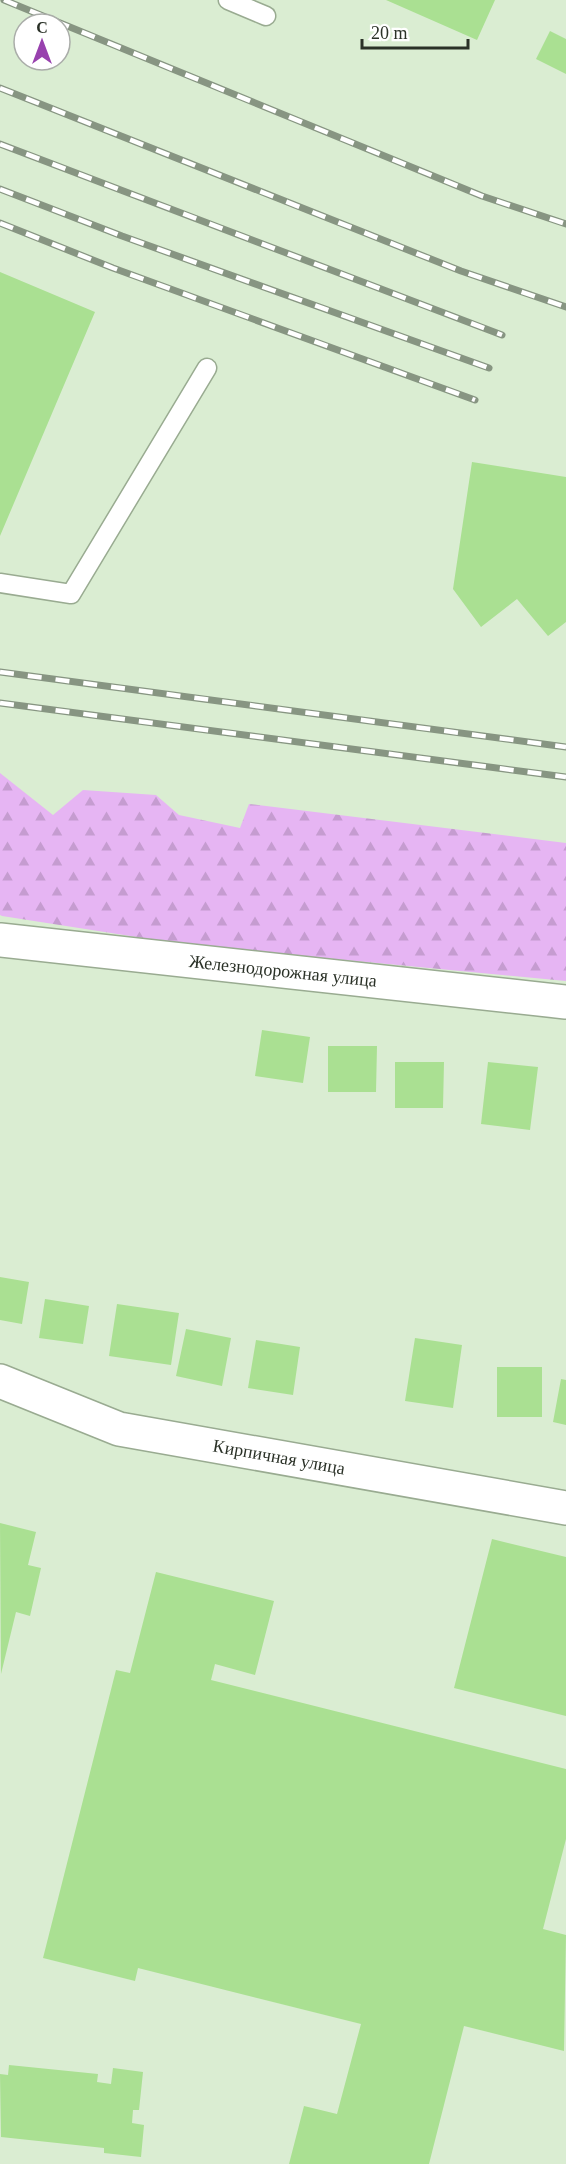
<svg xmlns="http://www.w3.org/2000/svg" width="566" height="2164" font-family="'Times New Roman',serif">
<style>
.forest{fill:url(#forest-firs)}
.building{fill:#aae092}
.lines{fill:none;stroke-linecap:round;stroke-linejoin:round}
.lane-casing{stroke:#99ab91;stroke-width:21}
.street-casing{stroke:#99ab91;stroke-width:36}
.secondary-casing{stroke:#99ab91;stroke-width:36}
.lane{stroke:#fff;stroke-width:18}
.street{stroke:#fff;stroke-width:33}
.secondary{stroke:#fff;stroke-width:33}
.rail-casing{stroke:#879582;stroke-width:7}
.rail{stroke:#fff;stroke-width:4.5;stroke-dasharray:14;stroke-linecap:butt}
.labels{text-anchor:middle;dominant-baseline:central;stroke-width:4.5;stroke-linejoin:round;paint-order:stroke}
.street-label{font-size:18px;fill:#2a3127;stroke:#fff}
</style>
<defs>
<pattern id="forest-firs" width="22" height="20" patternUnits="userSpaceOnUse" patternTransform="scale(1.5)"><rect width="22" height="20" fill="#e6b5f3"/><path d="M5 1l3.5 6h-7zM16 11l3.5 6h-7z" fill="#c59cd0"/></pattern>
</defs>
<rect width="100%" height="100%" fill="#daedd2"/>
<path class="forest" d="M0 773 53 815 83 790 156 795 179 815 240 828 249 804 566 843V981L188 945 2 916 0 915Z"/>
<path class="building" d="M386 0H495L477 40Z
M550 31 566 39V74L536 59Z
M0 272 95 312 0 536Z
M472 462 566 477V622L548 636 517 599 481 627 453 589Z
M262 1030 310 1037 303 1083 255 1076Z
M328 1046H377L376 1092H328Z
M395 1062H444L443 1108H395Z
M488 1062 538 1067 530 1130 481 1124Z
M0 1277 29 1282 22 1324 0 1320Z
M45 1299 89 1306 83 1344 39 1338Z
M117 1304 179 1313 171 1365 109 1356Z
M186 1329 231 1338 222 1386 176 1376Z
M415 1338 462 1345 453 1408 405 1401Z
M256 1340 300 1347 293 1395 248 1388Z
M497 1367H542V1417H497Z
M561 1379 566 1380V1425L553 1422Z
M0 1523 36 1532 28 1565 41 1568 30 1616 16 1612 1 1674Z
M492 1539 566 1557V1716L454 1688Z
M156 1572 274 1601 255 1675 215 1664 211 1680 566 1769V1839L543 1929 566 1935 564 2051 464 2026 429 2164H289L304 2106 337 2114 361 2024 138 1968 135 1981 43 1958 116 1670 130 1673Z
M9 2065 98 2074 97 2082 111 2084 113 2068 143 2072 139 2110H133L132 2123 144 2125 141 2157 104 2153V2148L1 2137 0 2074 8 2075Z"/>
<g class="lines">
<g class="lane-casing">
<path id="lane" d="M228 0 266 16
M0 583 71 594 207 368"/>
</g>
<g class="street-casing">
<path id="street" d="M0 1381 119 1429 566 1508"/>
</g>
<g class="secondary-casing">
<path id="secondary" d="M0 940 566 1002"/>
</g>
<use href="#lane" class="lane"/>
<use href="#street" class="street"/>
<use href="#secondary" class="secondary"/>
<g class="rail-casing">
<path id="rail" d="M4 0 482 196 566 224
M0 88 461 271 566 307
M0 144 502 335
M0 189 122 236 489 368
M0 223 113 268 475 400
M0 672 566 747
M0 703 566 777"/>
</g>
<use href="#rail" class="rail"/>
</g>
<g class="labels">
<g class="street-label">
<text transform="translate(283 971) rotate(6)">Железнодорожная улица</text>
<text transform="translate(279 1457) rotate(10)">Кирпичная улица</text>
</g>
</g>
<g transform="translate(42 42)"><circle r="28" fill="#ffffff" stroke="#aaada9" stroke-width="1.5"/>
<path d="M0-4.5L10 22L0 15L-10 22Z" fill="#9841ae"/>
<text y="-9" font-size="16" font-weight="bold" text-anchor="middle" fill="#2a3127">С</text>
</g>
<path d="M362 39v9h106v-9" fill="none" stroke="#2a3127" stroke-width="3"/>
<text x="371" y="39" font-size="18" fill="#2a3127" stroke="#ffffff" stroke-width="4.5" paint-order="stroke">20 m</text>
</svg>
